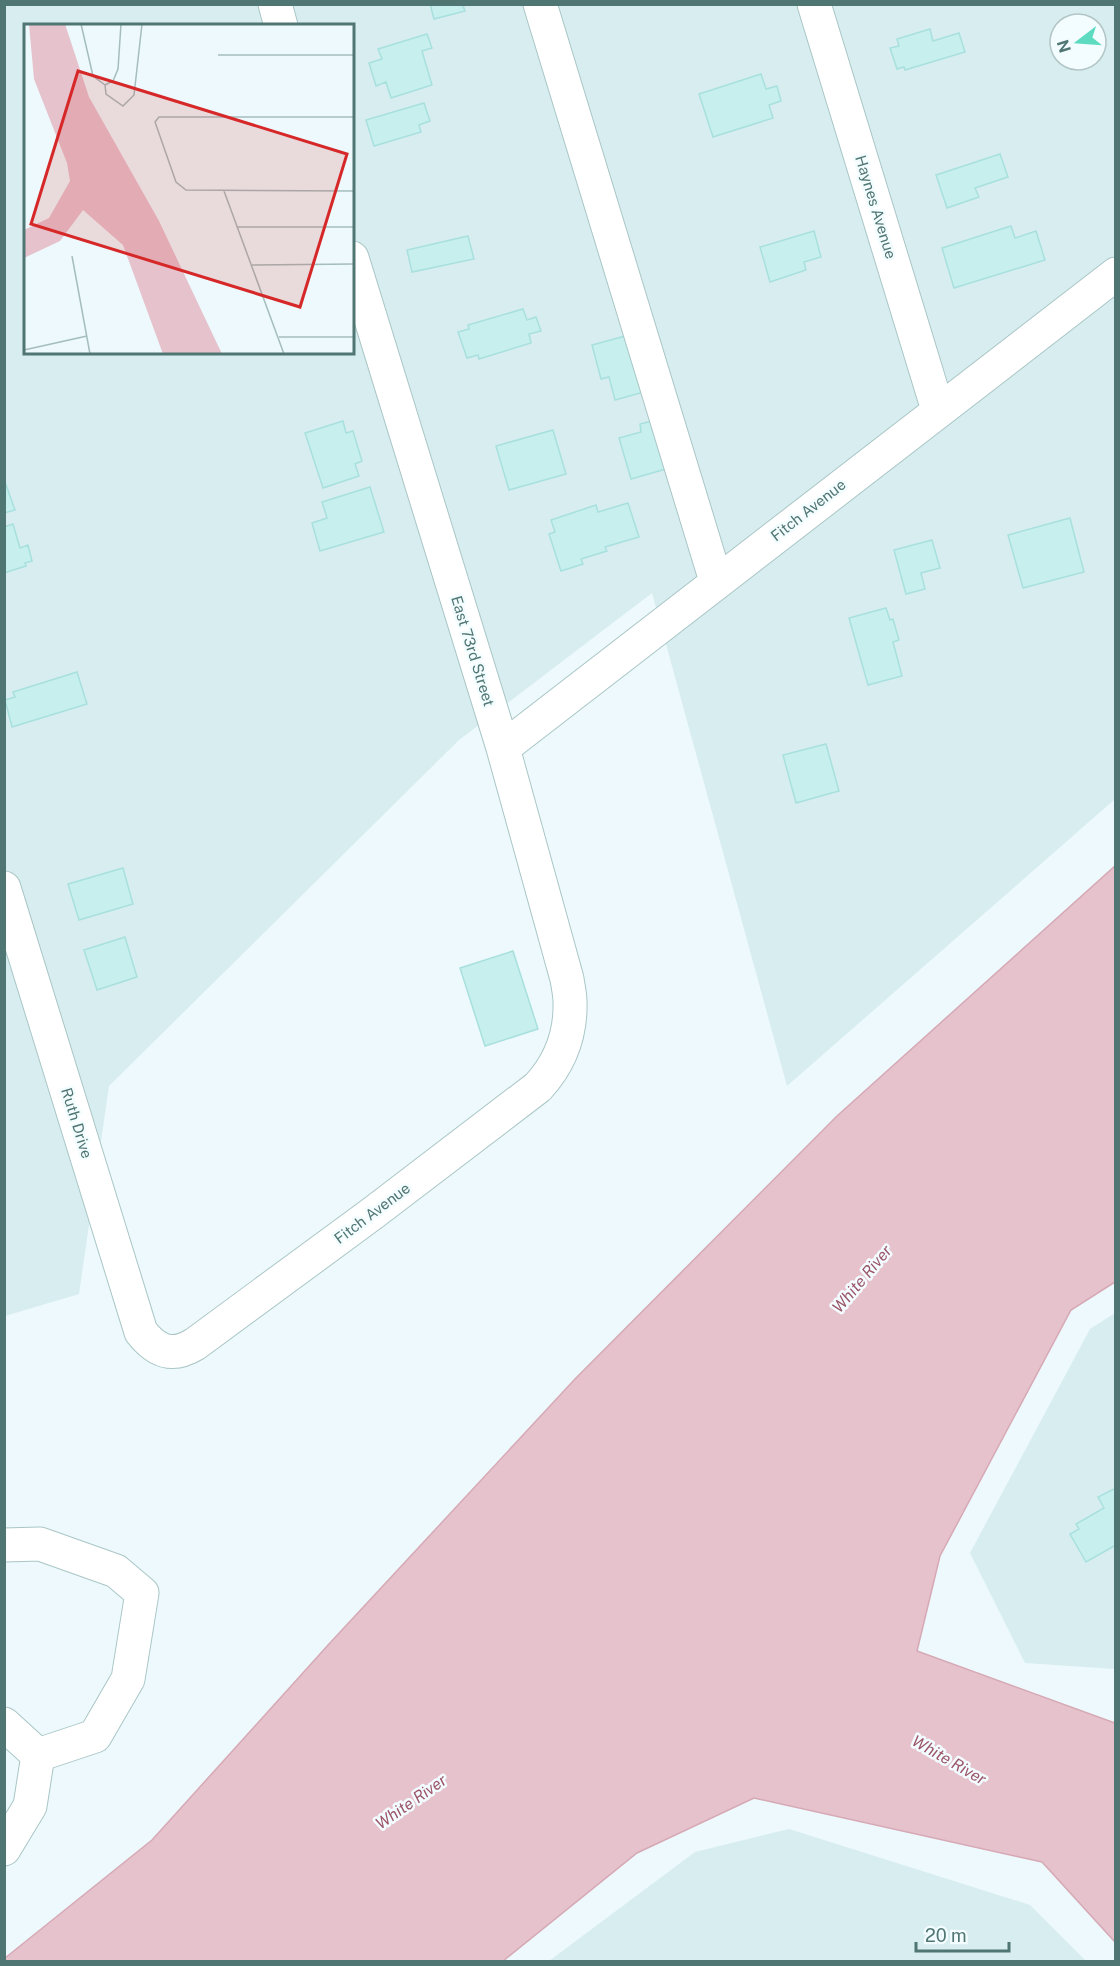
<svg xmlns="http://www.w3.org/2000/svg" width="1120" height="1966" font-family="'Public Sans',sans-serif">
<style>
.residential{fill:#d8edf0;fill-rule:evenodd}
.water{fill:#e5c2cc;stroke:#d6a9b5;stroke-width:1.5}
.building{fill:#c6efee;stroke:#a8e0de;stroke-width:1.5}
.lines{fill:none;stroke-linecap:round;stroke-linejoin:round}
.minor-casing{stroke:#aac6c6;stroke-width:35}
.minor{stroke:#fff;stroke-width:33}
.labels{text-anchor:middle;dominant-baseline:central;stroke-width:5;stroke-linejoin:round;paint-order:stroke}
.street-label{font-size:15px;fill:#507673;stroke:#f3fcfe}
.water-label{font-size:16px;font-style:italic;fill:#9c5568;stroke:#f3fcfe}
.inset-road{fill:none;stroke:#a5bdbd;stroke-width:1.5}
.view{fill:#d62828;fill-opacity:0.15;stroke:#d62828;stroke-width:3}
.inset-edge{fill:none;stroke:#507673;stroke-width:3}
</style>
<rect width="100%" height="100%" fill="#edf9fc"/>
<path class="residential" d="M5 5H1115V799L787 1086 652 593 459 740 109 1086 79 1294 5 1316ZM1060 24H1096V60H1060ZM26 26H352V352H26Z
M1115 1313V1669L1025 1663 970 1553 1090 1329Z
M789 1829 1030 1905 1086 1961H549L695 1852Z"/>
<path class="water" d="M1115 866V1282L1071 1310 940 1556 917 1651 1115 1723V1942L1042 1862 754 1798 637 1853 503 1961H5V1958L152 1840 329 1644 575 1379 837 1116Z"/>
<path class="building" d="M430 4H469L463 6 465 11 434 19Z
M930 29 933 41 959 33 965 52 905 70 904 67 897 69 890 48 899 46 897 39Z
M427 34 432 48 422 51 432 85 391 98 386 82 376 86 369 63 382 59 378 49Z
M761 74 766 89 777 86 781 101 769 105 773 118 713 137 699 94Z
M424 103 430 121 419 125 421 132 374 146 366 120Z
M1000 154 1008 177 975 188 979 197 947 208 936 175Z
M1011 226 1015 238 1036 231 1045 260 954 288 942 248Z
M814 231 821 257 804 262 806 270 770 282 760 247Z
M468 236 474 259 412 272 407 250Z
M523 309 527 320 536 317 541 331 529 334 531 343 479 359 478 355 467 358 458 332 469 329 468 325Z
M629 335 644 392 615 400 609 377 601 379 592 345Z
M343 421 346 433 353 431 362 461 355 464 359 476 323 488 305 433Z
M652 421 666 469 631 479 619 438 641 432 640 424Z
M553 430 566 474 509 490 496 446Z
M4 479 15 510 4 513Z
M370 487 384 532 320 551 312 523 327 518 322 502Z
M628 503 639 537 605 547 607 551 581 559 583 564 561 571 549 534 555 532 551 520 596 505 598 512Z
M1070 518 1084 572 1023 588 1008 535Z
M13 524 20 548 28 545 32 561 25 563 26 566 4 573V527Z
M932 540 940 568 921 573 925 589 906 594 894 550Z
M886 608 890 620 893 619 899 640 893 642 902 676 868 685 849 618Z
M77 672 87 704 12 727 5 700 15 697 13 692Z
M826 744 839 791 796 803 783 755Z
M123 868 133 904 79 920 68 884Z
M125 937 137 977 97 990 84 950Z
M513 951 538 1029 485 1046 460 968Z
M1116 1488V1545L1086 1562 1070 1534 1079 1529 1076 1524 1104 1508 1098 1497Z"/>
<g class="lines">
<g class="minor-casing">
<path id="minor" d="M275 4 281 26
M540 4 716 581
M814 4 938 410
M503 748 1116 274
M4 888 141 1332C157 1352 172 1358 195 1344L373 1213 538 1087C560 1063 571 1035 570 1002 570 994 568 986 567 979L503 748 352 258
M4 1545 40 1544 116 1571 142 1593 128 1679 95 1736 38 1755
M4 1724 38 1755
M4 1849 30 1806 38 1755"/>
</g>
<use href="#minor" class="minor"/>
</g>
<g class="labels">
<g class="street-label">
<text transform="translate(876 207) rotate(73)">Haynes Avenue</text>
<text transform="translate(808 510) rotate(-38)">Fitch Avenue</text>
<text transform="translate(473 651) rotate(73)">East 73rd Street</text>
<text transform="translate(77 1123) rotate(73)">Ruth Drive</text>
<text transform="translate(372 1213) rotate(-37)">Fitch Avenue</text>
</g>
<g class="water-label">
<text transform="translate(862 1279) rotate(-50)">White River</text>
<text transform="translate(949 1760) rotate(30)">White River</text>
<text transform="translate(411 1802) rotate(-35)">White River</text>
</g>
</g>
<g transform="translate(24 24)">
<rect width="330" height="330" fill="#edf9fc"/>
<path d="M5 0H41L65 73 135 197 198 330H139L99 221 59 186 36 217 0 234V206L25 194 46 157 43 139 10 55Z" fill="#e5c2cc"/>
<path class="inset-road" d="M57 0 69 52 81 61M194 31H330M81 61 82 70 99 82 110 71 118 0M81 61 89 57 94 45 97 0M330 93H135L131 98 152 158 162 166 330 167M200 167 260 330M213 203H330M48 232 66 330M228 241 330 240M255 313H330M0 326 63 312"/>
<path class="view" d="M54 47 323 130 276 283 7 200Z"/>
<rect width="330" height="330" class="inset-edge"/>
</g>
<rect width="1120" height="1966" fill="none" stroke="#507673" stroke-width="12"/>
<g transform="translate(1078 42) rotate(253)"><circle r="28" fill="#f3fcfe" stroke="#b2c6c6" stroke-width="1.5"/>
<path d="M0-4.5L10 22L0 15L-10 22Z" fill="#5cdbc1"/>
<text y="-9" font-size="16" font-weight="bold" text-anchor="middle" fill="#507673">N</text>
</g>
<path d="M916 1942v9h93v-9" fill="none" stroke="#507673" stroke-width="3"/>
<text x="925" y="1942" font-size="18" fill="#507673" stroke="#f3fcfe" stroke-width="4.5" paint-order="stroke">20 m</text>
</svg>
